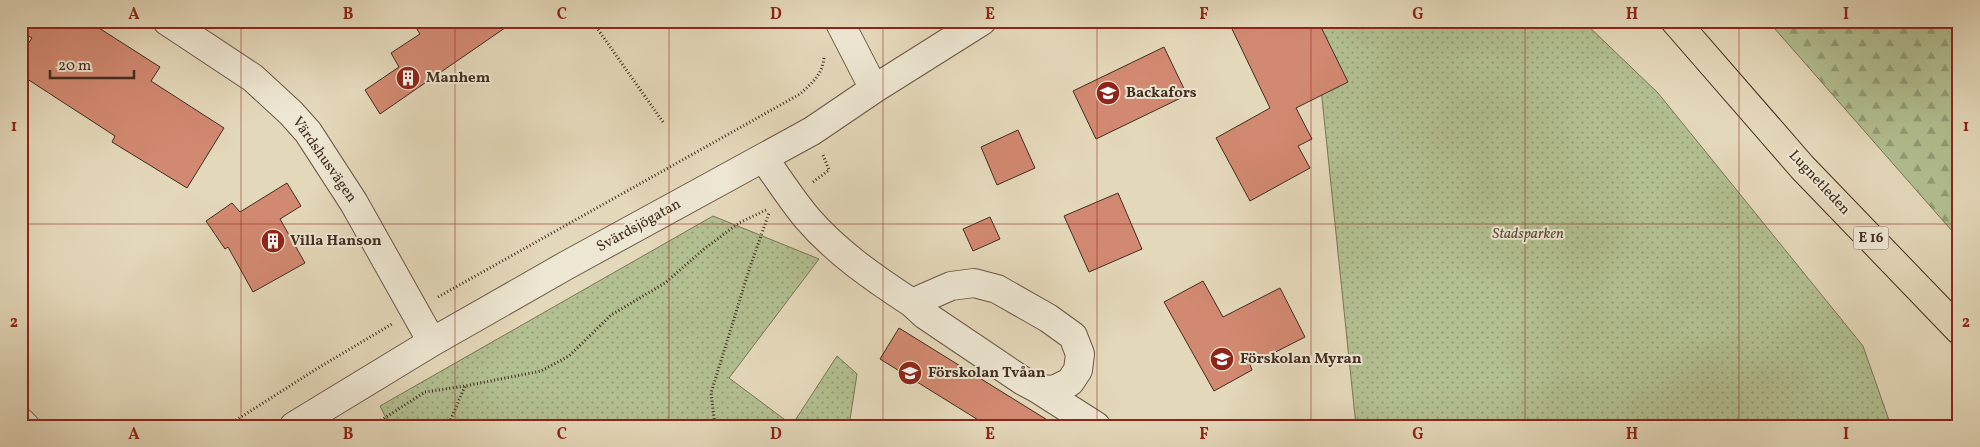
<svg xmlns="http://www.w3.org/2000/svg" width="1980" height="447" font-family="Vollkorn,serif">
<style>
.forest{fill:url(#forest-firs);stroke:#7a7658}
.park{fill:url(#park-dots);stroke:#7a7658}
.building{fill:#d28971;stroke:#422d20}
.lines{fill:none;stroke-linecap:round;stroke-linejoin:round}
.minor-casing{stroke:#6a5846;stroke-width:30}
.highway-casing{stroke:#422d20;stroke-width:30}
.path{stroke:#422d20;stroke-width:3;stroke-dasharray:1 2.5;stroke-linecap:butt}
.minor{stroke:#ede6d2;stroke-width:28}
.highway{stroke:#e4d8ba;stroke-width:28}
.grid{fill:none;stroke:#8f2418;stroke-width:1;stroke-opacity:0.55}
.labels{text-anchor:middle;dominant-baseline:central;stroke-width:4;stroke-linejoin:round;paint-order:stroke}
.shield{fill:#ede6d2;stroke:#756455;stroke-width:1}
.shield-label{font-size:14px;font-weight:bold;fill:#422d20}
.poi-label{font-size:15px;font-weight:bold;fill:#422d20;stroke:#ede6d2;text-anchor:start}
.street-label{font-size:15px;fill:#422d20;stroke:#ede6d2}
.park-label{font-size:15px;font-style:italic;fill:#584a37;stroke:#ede6d2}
.neatline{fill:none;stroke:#8f2418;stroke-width:2}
.grid-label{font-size:16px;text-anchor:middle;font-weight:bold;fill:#8f2418}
</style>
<defs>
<pattern id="forest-firs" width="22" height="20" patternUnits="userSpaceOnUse" patternTransform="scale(1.25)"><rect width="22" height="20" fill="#b2bf91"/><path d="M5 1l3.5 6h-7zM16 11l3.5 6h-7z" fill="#929c76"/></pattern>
<pattern id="park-dots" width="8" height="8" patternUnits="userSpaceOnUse" patternTransform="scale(1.25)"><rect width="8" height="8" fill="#b2bf91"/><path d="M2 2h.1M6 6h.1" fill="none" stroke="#929c76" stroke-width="1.8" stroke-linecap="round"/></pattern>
</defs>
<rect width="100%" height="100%" fill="#e4d8ba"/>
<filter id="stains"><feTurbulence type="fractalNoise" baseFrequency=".004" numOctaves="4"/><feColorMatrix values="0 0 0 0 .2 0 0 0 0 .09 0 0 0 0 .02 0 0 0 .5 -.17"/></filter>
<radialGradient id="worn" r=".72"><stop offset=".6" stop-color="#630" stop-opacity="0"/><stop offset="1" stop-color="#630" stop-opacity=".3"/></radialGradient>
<path class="forest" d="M1768 21H1959V239Z"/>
<path class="park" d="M1314 21H1583L1658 93 1863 346 1891 426H1356Z
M713 216 819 259 729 378 792 425 837 356 857 374 849 426H390L380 406Z"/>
<path class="building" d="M21 21H88L160 67 151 81 224 128 187 188 112 142 115 136 21 75V54L32 38 21 31Z
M412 21H515L380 114 365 90 399 67 391 53 420 34Z
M1247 21H1318L1348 82 1296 108 1312 139 1298 146 1310 168 1250 201 1216 138 1270 108 1232 29Z
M1164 47 1187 95 1096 139 1073 91Z
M1018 130 1035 168 997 185 981 147Z
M287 183 301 206 280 219 305 263 253 292 228 247 225 249 206 221 232 203 240 212Z
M1118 193 1142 249 1089 272 1064 216Z
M990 217 1000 239 973 251 963 229Z
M1203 281 1223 317 1280 288 1305 337 1250 365 1252 370 1214 391 1164 302Z
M899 328 1057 426H988L880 359Z"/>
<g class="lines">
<g class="minor-casing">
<path id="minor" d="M167 21 253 78 291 113 308 132 354 203 432 342
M839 21 874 89
M764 159C778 178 791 199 807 218 836 252 875 279 912 303L951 286 974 283 997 289 1048 318 1073 336 1080 354 1078 370 1070 382 1054 390 1038 389 1023 381 925 315 912 303
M1038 389 1096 426
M21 422 25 426
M294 426 432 342 567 265 812 131 874 89 982 21"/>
</g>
<g class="highway-casing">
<path id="highway" d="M1675 21 1802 167 1959 330"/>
</g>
<path class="path" d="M592 21 663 122
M813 182 829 170 823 155
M438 297 800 94C812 83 823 74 824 57
M227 426 318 368 392 324
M372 426 425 392 465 386 541 371 569 356 611 315 665 283 704 249 739 223 766 210
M448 426 465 386
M715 426 711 393 750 267 769 213"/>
<use href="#minor" class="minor"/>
<use href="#highway" class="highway"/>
</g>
<path class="grid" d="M241 21V426M455 21V426M669 21V426M883 21V426M1097 21V426M1311 21V426M1525 21V426M1739 21V426M21 224H1959"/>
<defs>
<g id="building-disc" transform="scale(1.25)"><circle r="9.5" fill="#8f2418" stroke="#ede6d2"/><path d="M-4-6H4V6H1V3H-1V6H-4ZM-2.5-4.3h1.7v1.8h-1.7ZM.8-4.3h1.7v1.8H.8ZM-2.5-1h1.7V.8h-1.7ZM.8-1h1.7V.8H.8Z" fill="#fff"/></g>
<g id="school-disc" transform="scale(1.25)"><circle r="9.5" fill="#8f2418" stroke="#ede6d2"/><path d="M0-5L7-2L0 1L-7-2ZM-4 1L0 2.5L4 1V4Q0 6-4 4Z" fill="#fff"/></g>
</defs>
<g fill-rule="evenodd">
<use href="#building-disc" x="408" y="78"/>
<use href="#school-disc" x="1108" y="93"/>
<use href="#building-disc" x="273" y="241"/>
<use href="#school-disc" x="1222" y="359"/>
<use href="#school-disc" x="910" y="373"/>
</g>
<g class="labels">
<rect class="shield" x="1853.5" y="226.5" width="35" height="23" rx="4"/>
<g class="shield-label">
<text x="1871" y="238">E 16</text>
</g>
<g class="poi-label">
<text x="426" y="78">Manhem</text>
<text x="1126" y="93">Backafors</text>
<text x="290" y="241">Villa Hanson</text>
<text x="1240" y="359">Förskolan Myran</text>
<text x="928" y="373">Förskolan Tvåan</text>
</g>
<g class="street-label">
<text transform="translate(324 160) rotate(55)">Värdshusvägen</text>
<text transform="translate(1819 183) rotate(47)">Lugnetleden</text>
<text transform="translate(639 226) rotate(-29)">Svärdsjögatan</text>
</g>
<g class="park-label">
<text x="1528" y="234">Stadsparken</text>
</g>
</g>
<rect width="1980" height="447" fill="none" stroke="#e4d8ba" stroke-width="55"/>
<path d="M50 70v8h84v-8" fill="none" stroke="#422d20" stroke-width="2.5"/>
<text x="58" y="70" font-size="15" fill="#422d20" stroke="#ede6d2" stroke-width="4" paint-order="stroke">20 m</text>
<rect x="28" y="28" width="1924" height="392" class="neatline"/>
<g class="grid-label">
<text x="134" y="19">A</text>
<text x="348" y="19">B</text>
<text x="562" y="19">C</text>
<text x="776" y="19">D</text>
<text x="990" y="19">E</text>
<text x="1204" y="19">F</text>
<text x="1418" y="19">G</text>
<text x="1632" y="19">H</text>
<text x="1846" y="19">I</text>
<text x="14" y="131">1</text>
<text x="1966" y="131">1</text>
<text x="14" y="327">2</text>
<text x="1966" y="327">2</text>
<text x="134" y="439">A</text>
<text x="348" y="439">B</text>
<text x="562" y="439">C</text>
<text x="776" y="439">D</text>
<text x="990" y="439">E</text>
<text x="1204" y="439">F</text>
<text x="1418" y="439">G</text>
<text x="1632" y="439">H</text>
<text x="1846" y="439">I</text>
</g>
<rect width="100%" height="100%" filter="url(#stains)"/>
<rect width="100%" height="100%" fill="url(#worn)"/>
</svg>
